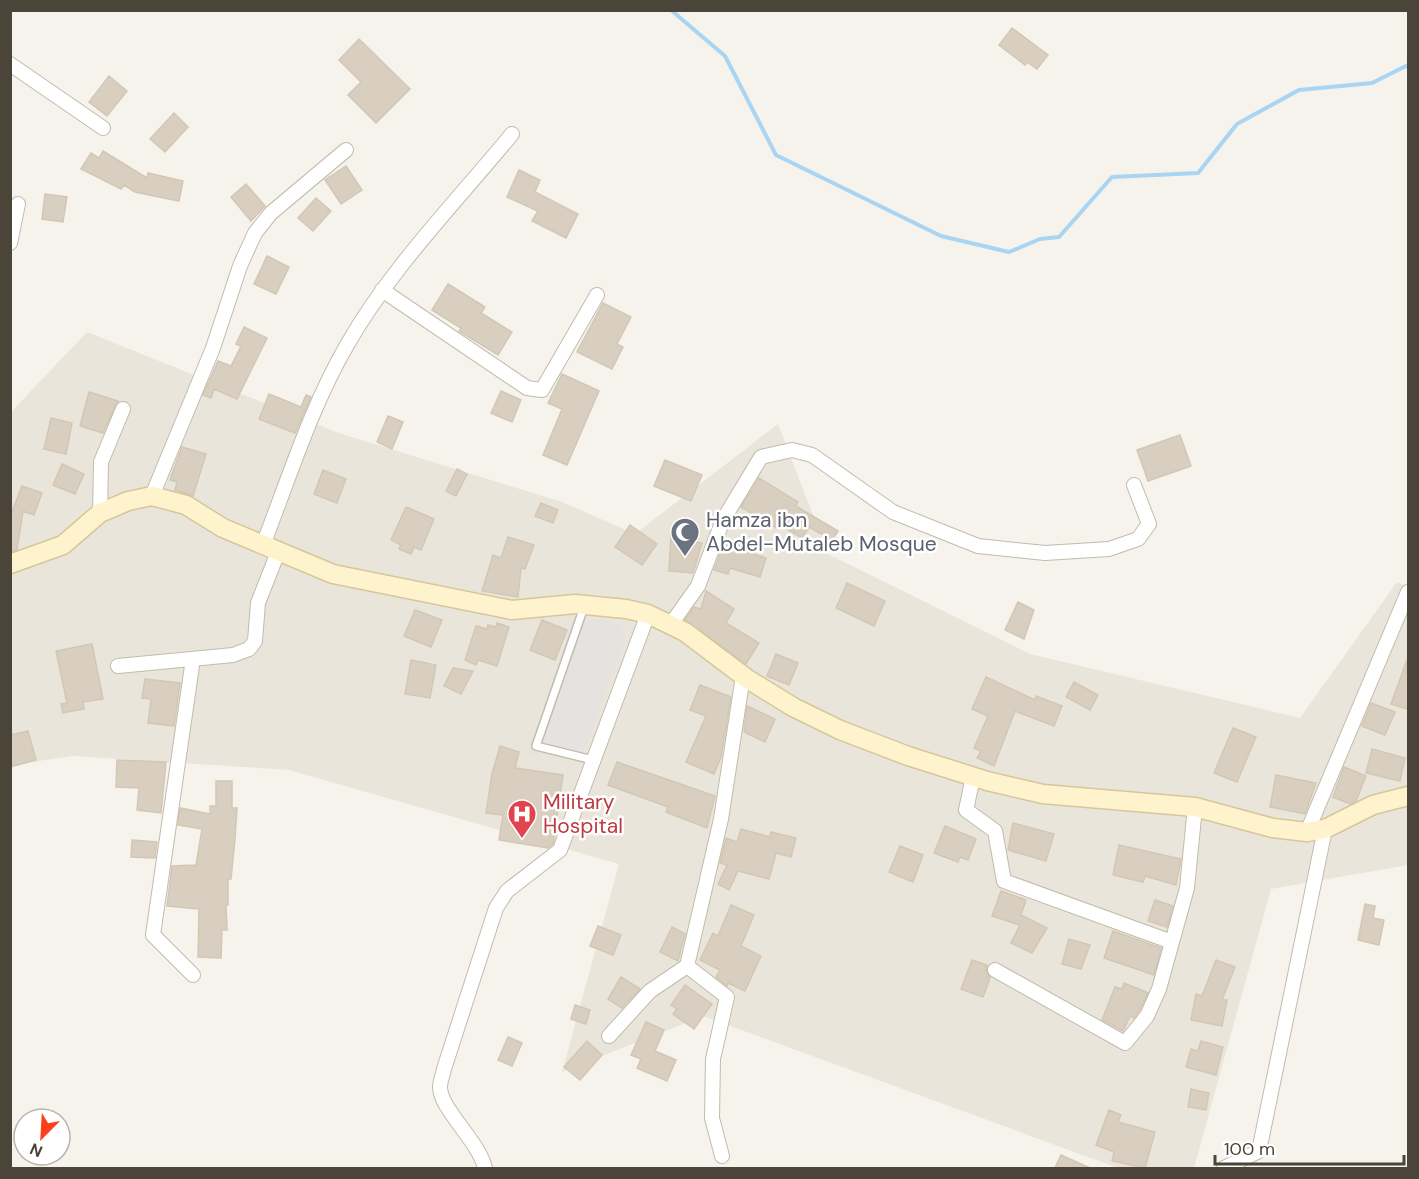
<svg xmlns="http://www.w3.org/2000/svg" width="1419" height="1179" font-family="'DM Sans',sans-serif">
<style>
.residential{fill:#eae5da}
.parking{fill:#e5e3e0}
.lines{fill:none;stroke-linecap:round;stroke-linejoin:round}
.stream{stroke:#a9d4f2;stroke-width:4}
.building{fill:#d8cfc1;stroke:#d3c7b4;stroke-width:1.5}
.lane-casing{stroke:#c2bbae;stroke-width:10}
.street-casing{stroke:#c2bbae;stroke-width:16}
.secondary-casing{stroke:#d6c79b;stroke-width:21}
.lane{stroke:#fff;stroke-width:7}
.street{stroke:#fff;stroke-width:14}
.secondary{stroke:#fff3cd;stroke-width:18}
.labels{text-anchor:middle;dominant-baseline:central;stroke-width:5;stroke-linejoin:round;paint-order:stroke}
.worship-label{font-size:21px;fill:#5b616d;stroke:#fff;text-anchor:start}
.health-label{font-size:21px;fill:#be3a42;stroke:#fff;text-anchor:start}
</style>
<rect width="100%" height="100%" fill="#f6f3ec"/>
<path class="residential" d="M87 332 336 432 562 502 635 534 778 424 828 554 1030 654 1300 718 1397 582 1408 587V865L1271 889 1194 1168H1118L703 1016 562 1072 619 864 289 770 73 756 11 765V412Z"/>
<path class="parking" d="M573 618 605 620 620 625 626 638 579 763 559 752H546L527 757Z"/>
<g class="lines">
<path class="stream" d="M671 10 725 56 776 155 941 236 1009 252 1040 239 1059 237 1112 177 1198 173 1237 124 1299 90 1372 83 1408 65"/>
</g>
<path class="building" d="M1012 28 1048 55 1037 69 1027 62 1025 65 999 45Z
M359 39 410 89 376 123 348 95 361 82 339 60Z
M109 76 127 91 107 116 89 102Z
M174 113 188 127 165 152 150 139Z
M103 151 147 178 148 173 183 181 179 201 135 192 124 185 121 189 81 169 91 153 99 158Z
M346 166 362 190 341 204 325 180Z
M519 170 540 180 535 192 578 214 566 238 532 221 538 211 507 197Z
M246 184 265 206 251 221 231 197Z
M45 194 67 197 63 222 42 219Z
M316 198 331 211 313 231 298 218Z
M267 256 289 267 276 294 254 284Z
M448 284 485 307 481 313 512 332 498 355 459 331 461 328 432 310Z
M603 303 631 317 617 344 623 347 612 369 577 352Z
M244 327 267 338 237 399 214 389 211 398 203 395 218 361 231 366 241 346 236 344Z
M562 374 599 391 567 465 543 455 562 409 548 403Z
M501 391 521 400 512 422 491 413Z
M89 392 118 401 103 433 80 426Z
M269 394 301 407 306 395 311 397 295 433 259 419Z
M388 416 403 422 392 449 377 442Z
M51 418 72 423 66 454 44 449Z
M1180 435 1191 466 1148 481 1137 450Z
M182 447 206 454 193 496 175 490 177 482 170 480Z
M665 460 702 475 691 501 654 486Z
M62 464 84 474 75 494 53 485Z
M457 469 467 474 456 496 446 491Z
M323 470 346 479 337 503 314 494Z
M759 478 798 502 796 506 838 531 832 540 809 527 802 538 780 525 778 529 741 507Z
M22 486 42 493 34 515 23 511 17 550 10 552V517Z
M541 503 558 510 553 523 535 516Z
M406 507 434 519 421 550 414 547 411 554 399 549 401 545 391 540Z
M630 525 657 544 642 565 615 547Z
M671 533 690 534 689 541 702 543 693 573 669 571Z
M508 537 534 545 525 569 521 568 518 597 482 591 493 555 501 558Z
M726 538 740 543 738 549 766 558 760 577 730 568 728 574 714 570Z
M847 583 885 601 874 626 836 608Z
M706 591 734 609 726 623 759 643 746 664 685 620 694 607 701 609Z
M1018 602 1034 610 1024 639 1005 630Z
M415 610 442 620 431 647 404 636Z
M542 620 567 630 555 660 530 650Z
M497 623 509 627 497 666 478 660 476 665 465 660 476 626 487 629 488 625 496 627Z
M92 644 103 699 83 702 84 709 63 713 61 704 67 703 56 651Z
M776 654 798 663 789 685 767 676Z
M411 660 436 665 430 698 405 694Z
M1407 660 1408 704 1407 709 1391 704Z
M453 668 473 671 461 694 444 686Z
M986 677 1035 700 1036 696 1062 706 1054 726 1015 711 994 766 977 758 981 751 974 748 988 716 972 709Z
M145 679 180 683 174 726 148 723 151 699 142 698Z
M1074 682 1098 695 1090 710 1066 697Z
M700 685 731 697 721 757 714 774 686 762 706 716 690 710Z
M1371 703 1395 712 1385 735 1362 726Z
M747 706 775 719 765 742 744 732Z
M1233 728 1256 737 1237 782 1214 773Z
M28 731 36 760 10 767V735Z
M500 746 519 752 515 768 563 775 553 844 548 848 499 840 503 815 486 813 492 774Z
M1372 749 1405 758 1400 781 1366 773Z
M117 760 166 762 161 813 137 810 139 788 116 787Z
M617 762 715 796 707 828 666 812 668 807 608 785Z
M1344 767 1366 776 1356 801 1350 804 1333 797Z
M1276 775 1316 783 1305 814 1270 807Z
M216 781H232V808H237L235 839 231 879H228V905H226L227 930H222L221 958 198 957 199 909 167 906 172 866 196 865 202 829 178 825 180 808 210 814V806H216Z
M1013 823 1054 834 1046 861 1008 850Z
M945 826 976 839 968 860 960 857 958 862 934 853Z
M741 829 770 837 771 832 796 838 791 857 776 853 769 879 738 871 729 890 718 884 727 865 720 863 726 838 737 842Z
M132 840 157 842 155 858 131 857Z
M1119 845 1181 859 1176 885 1145 876 1143 882 1113 875Z
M900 846 923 855 913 882 889 872Z
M1001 891 1026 900 1021 915 1047 928 1032 953 1011 943 1020 925 992 916Z
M1155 900 1173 906 1167 927 1148 921Z
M1365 904 1375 906 1373 918 1384 920 1379 945 1358 940Z
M731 905 754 915 741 946 761 956 745 991 728 983 727 986 716 977 720 970 700 960 713 933 718 936Z
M598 926 621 935 613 955 590 946Z
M672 927 685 934 678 961 660 952Z
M1113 931 1161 948 1154 975 1104 958Z
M1069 939 1090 945 1081 969 1062 964Z
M972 960 987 965 986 971 990 978 983 997 961 989Z
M1216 960 1235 967 1222 1000H1227L1222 1026 1191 1020 1196 994 1202 996Z
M621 977 640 989 622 1008 608 999Z
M1124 983 1148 993 1139 1011 1134 1018 1130 1016 1123 1031 1102 1020 1115 987 1122 989Z
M685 985 712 1004 694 1029 673 1014 677 1009 671 1005Z
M575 1005 590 1010 586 1024 571 1019Z
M646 1022 664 1030 655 1051 676 1060 667 1081 637 1068 641 1059 631 1055Z
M508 1037 522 1043 512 1066 498 1060Z
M587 1041 602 1055 580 1080 564 1067Z
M1201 1041 1223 1047 1216 1075 1186 1067 1191 1049 1198 1051Z
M1191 1089 1209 1093 1206 1110 1188 1107Z
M1109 1110 1121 1115 1118 1122 1155 1132 1145 1168 1112 1161 1114 1152 1096 1145Z
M1061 1155 1090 1168H1055Z"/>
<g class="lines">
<g class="lane-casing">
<path id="lane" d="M584 607 536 746 593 760"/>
</g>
<g class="street-casing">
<path id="street" d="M10 64 103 128
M10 243 18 204
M382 290 527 388 542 390 597 295
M152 496 213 348 240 266 255 233 271 213 346 150
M100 513 101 462 123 409
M263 545C289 478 311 407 347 345 391 268 456 202 512 134
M671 624 698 586 723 520 761 457 792 450 812 455 893 512 978 546 1045 553 1109 549 1138 539 1149 524 1134 485
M193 659 153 935 193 975
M118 666 233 655 249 649 255 641 258 603 278 552
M973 777 966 810 995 831 1004 881 1172 942
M1307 832 1408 592
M995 970 1125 1043 1147 1016 1159 989 1187 888 1195 807
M609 1036 650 991 687 966
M722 1156 712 1118 713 1059 727 997 687 966 721 819 743 676
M485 1168C478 1140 440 1109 440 1087 440 1081 443 1075 444 1069L496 908 507 891 560 850 648 614
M1224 1168 1259 1151 1325 829"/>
</g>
<g class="secondary-casing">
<path id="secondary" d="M10 564 63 545 100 513 128 501 152 496 186 505 223 528 333 574 512 610 575 604 626 609 648 614 685 632 746 678 793 707 840 730 908 756 987 781 1043 794 1195 807 1273 828 1307 832 1325 829 1373 805 1408 796"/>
</g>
<use href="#lane" class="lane"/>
<use href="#street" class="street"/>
<use href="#secondary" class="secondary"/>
</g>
<defs>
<g id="mosque-pin" transform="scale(1.5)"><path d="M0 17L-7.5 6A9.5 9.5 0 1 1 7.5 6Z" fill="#6b7280" stroke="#fff"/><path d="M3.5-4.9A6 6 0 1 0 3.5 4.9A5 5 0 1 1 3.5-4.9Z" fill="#fff"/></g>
<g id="hospital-pin" transform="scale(1.5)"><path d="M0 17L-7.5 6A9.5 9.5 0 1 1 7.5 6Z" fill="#e0444e" stroke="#fff"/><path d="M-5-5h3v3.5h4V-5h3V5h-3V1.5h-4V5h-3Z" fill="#fff"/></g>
</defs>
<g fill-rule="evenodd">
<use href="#mosque-pin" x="685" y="532"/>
<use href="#hospital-pin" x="522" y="814"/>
</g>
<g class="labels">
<g class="worship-label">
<text x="706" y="520">Hamza ibn<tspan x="706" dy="24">Abdel-Mutaleb Mosque</tspan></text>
</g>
<g class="health-label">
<text x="543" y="802">Military<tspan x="543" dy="24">Hospital</tspan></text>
</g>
</g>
<rect width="1419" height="1179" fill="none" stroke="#4b4439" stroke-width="24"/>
<g transform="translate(42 1137) rotate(204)"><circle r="28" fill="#ffffff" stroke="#b7b4b0" stroke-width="1.5"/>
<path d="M0-4.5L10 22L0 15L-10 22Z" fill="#fc3f1d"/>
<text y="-9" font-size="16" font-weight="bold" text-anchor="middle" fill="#4b4439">N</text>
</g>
<path d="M1215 1155v9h189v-9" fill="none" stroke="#4b4439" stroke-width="3"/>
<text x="1224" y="1155" font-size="18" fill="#4b4439" stroke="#ffffff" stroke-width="4.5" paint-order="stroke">100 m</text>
</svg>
